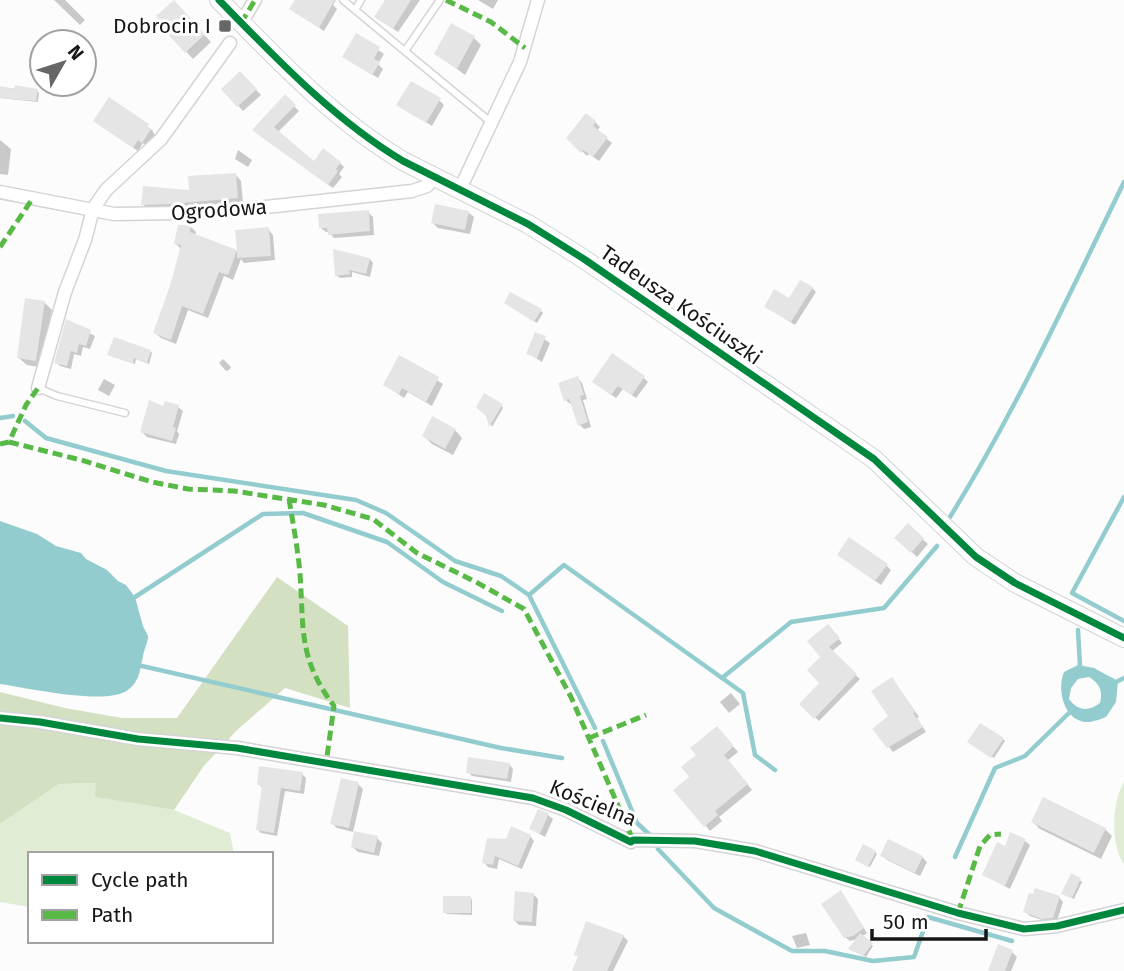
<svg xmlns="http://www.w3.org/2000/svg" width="1124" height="971" font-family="'Fira Sans',sans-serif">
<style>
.green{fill:#e0ecd3}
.forest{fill:#d3e1c2}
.water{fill:#93ccce;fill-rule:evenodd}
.shadow{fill:#0003}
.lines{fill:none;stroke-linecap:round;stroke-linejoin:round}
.stream{stroke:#93ccce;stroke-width:4.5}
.building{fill:#e5e5e5}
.lane-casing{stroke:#d4d4d4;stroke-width:9}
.street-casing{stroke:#d4d4d4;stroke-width:15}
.secondary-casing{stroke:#d4d4d4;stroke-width:20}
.lane{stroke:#fff;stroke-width:6}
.street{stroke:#fff;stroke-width:12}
.secondary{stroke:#fff;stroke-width:18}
.quiet{stroke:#58b947;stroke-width:5;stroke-dasharray:10 5;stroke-linecap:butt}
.cycleway-casing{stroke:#fff;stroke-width:11}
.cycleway{stroke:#00873e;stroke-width:7}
.poi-dot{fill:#676767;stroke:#fff;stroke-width:2.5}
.labels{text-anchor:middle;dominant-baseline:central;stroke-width:6;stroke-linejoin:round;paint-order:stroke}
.poi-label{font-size:21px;fill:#171717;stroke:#fff;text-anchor:end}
.street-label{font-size:21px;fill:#171717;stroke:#fff}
</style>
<rect width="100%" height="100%" fill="#fcfcfc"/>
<path class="green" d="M1124 782V864C1110 844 1112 802 1124 782Z
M96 783V797L174 810 230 833 234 854H30V907L0 902V824L59 784Z"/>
<path class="forest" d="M277 577 348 626 350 708 285 688 237 730 203 767 174 810 95 797 96 783 59 784 0 824V692L65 708 122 718H177Z"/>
<path class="water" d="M0 521 37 534 56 546 81 553 86 559 107 570 118 581 126 585 135 597 143 626 148 636C148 643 144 649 143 656 140 669 140 681 128 690 106 706 29 688 0 684Z
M1078 665 1094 668 1118 681 1116 702 1106 717C1101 719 1095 721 1090 722 1065 724 1056 691 1064 672ZM1089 677C1100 684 1103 691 1100 703 1088 712 1078 711 1069 699L1071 688 1078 679Z"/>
<path class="shadow" d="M54 0H65L85 20 80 25Z
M297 0H336L333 5 337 9 324 31 291 9Z
M384 0H420L398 32 376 17 386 2Z
M478 0H498L493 9Z
M173 2 211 42 193 59 159 22Z
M452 25 474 38 481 45 465 75 436 53Z
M357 36 384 54 378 64 383 69 378 78 344 57Z
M240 73 261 95 243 111 223 89Z
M0 87 37 91 39 93 38 102 0 98Z
M285 97 299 111 278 132 314 164 340 163 344 167 339 174 342 177 333 188 258 134Z
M110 99 152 130 155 135 148 146 143 143 138 151 100 125Z
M439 100 444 105 432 126 399 105Z
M595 122 600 127 597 131 612 143 599 161 589 154 587 156 569 138Z
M0 140 11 149 8 175 0 174Z
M238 150 252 160 248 167 235 159Z
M235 174 241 181 243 203 149 210 143 204 191 192Z
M368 212 373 217 374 235 334 238 329 232H326L321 228Z
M469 213 474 217 470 234 438 228 433 223Z
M191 227 196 232 195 236 239 252 268 229 273 235 275 260 244 263 241 259 233 280 224 276 208 318 188 310 176 344 161 338 155 333 182 250 176 244Z
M370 259 373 263 370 277 352 272V277L340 278 336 275Z
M812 288 816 292 795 325 766 307 790 301Z
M44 302 52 310 44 368 27 365 19 358Z
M508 305 541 311 543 313 537 323Z
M83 330 95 336 90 349 83 347 81 356 74 354 71 369 60 366 56 362Z
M536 334 550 343 542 362 528 353Z
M150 351 152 353 149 364 136 359 135 364 111 356Z
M400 357 443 384 432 406 408 392 404 398 385 385Z
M223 359 231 367 229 370 226 371 219 363Z
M578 378 582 383 587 399 583 400 591 427 584 429 580 425 573 404H570L566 400Z
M644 378 648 382 636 398 623 389 616 398 599 386Z
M104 379 115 385 109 396 98 390Z
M502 406 503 408 492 427 487 415Z
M178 407 183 411 177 431 179 434 176 444 147 437 142 432 164 408Z
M455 430 462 438 453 455 432 444 424 436Z
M908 526 928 544 917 557 897 538Z
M839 555 886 565 891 570 881 585Z
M828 626 842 643 831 652 860 679 819 721 801 704 821 683Z
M896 684 919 717 917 718 926 732 893 752 889 747Z
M731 693 740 704 729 713 720 702Z
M722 733 738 752 728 760 752 790 719 817 722 821 710 831 676 790 691 777Z
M1003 739 1005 741 994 758 971 744Z
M509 764 513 769 511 782 472 776 468 772Z
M302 774 306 778 304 794 285 791 277 836 261 833 257 829 264 789 259 784Z
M358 784 363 789 353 832 337 828 332 823Z
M548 815 553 819 545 837 531 829Z
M1033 822 1105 829 1112 836 1101 859 1040 829Z
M530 836 534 841 522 869 499 859 497 869 488 867 484 862 507 841Z
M377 838 382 843 379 856 358 852 353 847Z
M1025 841 1030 845 1010 889 984 875 1005 848Z
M875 852 877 854 870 867 858 860Z
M882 855 922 857 927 862 920 876 887 860Z
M1080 880 1082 882 1074 899 1065 895Z
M841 892 867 933 861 937 873 946 866 957 852 950 857 939 850 941 845 937Z
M533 894 538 899 536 926 519 925 514 920Z
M1059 897 1063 902 1057 921 1048 922 1030 916 1025 912Z
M471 898 472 900V915L447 914 445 912Z
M806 933 810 945 797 948 792 936Z
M623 936 628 941 613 971H574L579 958 576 954Z
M1012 952 1017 957 1011 971H989Z"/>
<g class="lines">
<path class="stream" d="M0 418 13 416
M25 421 46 438 166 471 356 500 386 513 455 561 501 576 529 595 595 728
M1124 497 1072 593 1124 621
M950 517C1016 410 1069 295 1124 182
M529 595 564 565 743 693 755 755 775 770
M135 597 263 514 303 513 387 542 443 582 502 611
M1078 630 1080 666
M142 666 501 748 562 758
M722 678 791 622 884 608 937 546
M1118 681 1124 678
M603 741 637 823 651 836
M658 849 714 908 792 951H825L873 961 914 957 928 917 1012 941
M955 857 995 768 1025 756 1070 712"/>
</g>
<path class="building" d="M174 0 205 34 185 53 157 22 159 20 156 16Z
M295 0H335L319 28 289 9Z
M385 0H411L393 29 374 17Z
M451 23 475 36 457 69 434 54Z
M356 33 380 47 374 59 380 62 372 75 342 57Z
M240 71 257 89 237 107 221 89Z
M411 81 441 98 426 123 396 105Z
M15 85 38 89 36 101 0 98V86L14 89Z
M285 94 296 105 274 127 314 161 323 148 341 162 336 169 338 171 328 185 252 130Z
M109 97 149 124 147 127 151 129 142 143 138 140 133 148 93 121Z
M586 113 596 121 593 126 608 137 593 157 583 150 581 153 566 138Z
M236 173 238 198 172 204 141 205 143 186 189 190 188 176Z
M435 204 469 211 465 230 431 223Z
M369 210 370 231 328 235 327 228H319L318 214Z
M178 225H191L190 232 237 250 235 230 269 227 271 256 237 258V250L228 275 219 272 203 314 182 306 171 340 153 333 170 286 181 245 174 244Z
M333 249 370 258 366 274 349 270 350 274 335 276Z
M800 280 813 287 791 322 764 307 774 289 789 298Z
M510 292 542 309 534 322 504 303Z
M25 298 45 301 36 361 17 358Z
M66 319 91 330 86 346 79 344 77 353 71 351 67 366 54 363Z
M535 332 546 336 537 358 526 354Z
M114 337 151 350 147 363 134 358 133 363 107 355Z
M612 353 645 376 632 395 618 386 611 395 592 382Z
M399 355 439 377 426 402 402 388 399 394 383 385Z
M578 376 584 395 580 396 588 422 578 426 569 399 564 401 558 383Z
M484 393 503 404 489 427 486 416 476 407Z
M149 400 163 406 165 401 179 405 173 427 176 428 172 441 140 432Z
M432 416 456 429 445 449 422 436Z
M908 523 924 538 911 553 894 538Z
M849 537 888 564 875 581 837 555Z
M828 624 840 638 829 647 857 674 814 719 799 704 819 683 807 670 820 657 807 641Z
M892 677 915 712 913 713 923 727 887 748 872 729 888 716 871 691Z
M980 723 1004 738 991 758 967 742Z
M717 726 734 746 724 755 748 784 715 811 718 815 704 827 673 790 689 777 681 767 696 755 690 748Z
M468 757 510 763 507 779 466 773Z
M259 766 303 772 300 791 281 788 274 833 256 830 262 785H257Z
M341 778 359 782 349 828 330 824Z
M1043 797 1106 828 1094 853 1031 822Z
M538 809 549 813 540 834 529 829Z
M511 826 531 835 518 866 495 856 493 865 482 863 487 838 506 839Z
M354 831 378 836 374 853 351 847Z
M1010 832 1026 839 1005 886 982 875 997 842 1005 846Z
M888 839 923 856 915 873 880 856Z
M863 844 876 851 868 867 855 860Z
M1071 873 1081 878 1072 898 1061 894Z
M1035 888 1060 896 1053 918 1042 919 1023 912 1029 893 1033 894Z
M841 890 864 928 853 936 844 938 821 904Z
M515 891 534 893 532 922 513 921Z
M443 896H471V913H443Z
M586 921 624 935 607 971H572L578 956 574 955Z
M860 933 873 943 863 956 848 949Z
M998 944 1013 950 1005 971H988Z"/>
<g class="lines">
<g class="lane-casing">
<path id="lane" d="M343 0 493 124
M355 10 361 0
M405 51 440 0
M38 388 57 396 125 413"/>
</g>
<g class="street-casing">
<path id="street" d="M241 23 255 0
M460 189 520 62 538 0
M0 192 114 214 179 213 257 208 412 191 427 186 434 177
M38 388 65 292 85 240 93 209 106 190 161 139 230 43
M0 718 40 722 138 739 237 748 533 798 566 810 631 842 633 840 695 841 755 851 958 913 1024 929 1057 926 1124 910"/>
</g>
<g class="secondary-casing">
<path id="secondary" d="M219 0C275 57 333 119 403 161L528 224 584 259 874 459 976 557 1015 583 1124 638"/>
</g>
<use href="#lane" class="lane"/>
<use href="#street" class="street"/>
<use href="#secondary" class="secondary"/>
<path class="quiet" d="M446 0 491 22 525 48
M241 23 255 0
M0 247 33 198
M9 442 81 460 152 482 188 489 234 491 324 505 373 519 417 553 476 582 524 609 571 697 633 840
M0 444 9 442 26 405 38 388
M289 499C293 524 298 549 300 574 304 630 298 658 334 706L326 764
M589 738 646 715
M958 913 980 846 990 835 1001 834"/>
<g class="cycleway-casing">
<path id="cycleway" d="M219 0C275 57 333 119 403 161L528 224 584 259 874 459 976 557 1015 583 1124 638
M0 718 40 722 138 739 237 748 533 798 566 810 631 842 633 840 695 841 755 851 958 913 1024 929 1057 926 1124 910"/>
</g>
<use href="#cycleway" class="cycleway"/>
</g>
<rect class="poi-dot" x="218" y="19" width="14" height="14" rx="3.5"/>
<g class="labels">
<g class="poi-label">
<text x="211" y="26">Dobrocin I</text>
</g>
<g class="street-label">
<text transform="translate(219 210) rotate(-4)">Ogrodowa</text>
<text transform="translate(681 305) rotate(35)">Tadeusza Kościuszki</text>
<text transform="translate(593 803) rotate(22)">Kościelna</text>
</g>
</g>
<rect x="28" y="852" width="245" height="91" fill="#ffffff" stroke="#a2a2a2" stroke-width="2"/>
<rect x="42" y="875" width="35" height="10" fill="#00873e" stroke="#a2a2a2" stroke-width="2"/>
<text x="91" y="887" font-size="21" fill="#171717">Cycle path</text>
<rect x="42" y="910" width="35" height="10" fill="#58b947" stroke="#a2a2a2" stroke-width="2"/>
<text x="91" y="922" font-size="21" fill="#171717">Path</text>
<g transform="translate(63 63) rotate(51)"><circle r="33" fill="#ffffff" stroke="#a2a2a2" stroke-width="2"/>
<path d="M0-5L12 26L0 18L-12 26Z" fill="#676767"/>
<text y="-10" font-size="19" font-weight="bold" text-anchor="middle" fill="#171717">N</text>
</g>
<path d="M872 929v10h114v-10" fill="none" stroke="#171717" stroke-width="3.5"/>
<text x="883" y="929" font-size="21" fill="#171717" stroke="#ffffff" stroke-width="5" paint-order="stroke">50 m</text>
</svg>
